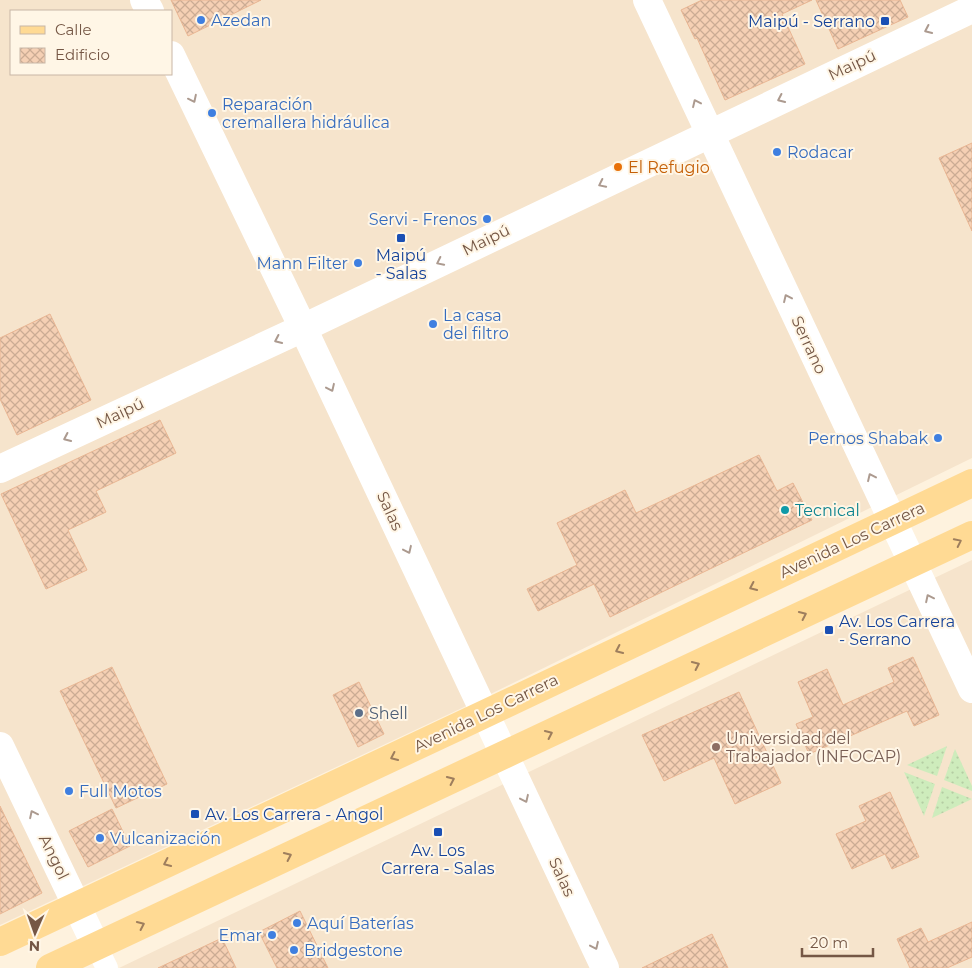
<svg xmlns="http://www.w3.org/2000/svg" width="972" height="968" font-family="Montserrat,sans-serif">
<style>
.residential{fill:#f6e4cc;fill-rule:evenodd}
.grass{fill:url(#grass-dots)}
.building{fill:url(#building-cross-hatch);stroke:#e9b693}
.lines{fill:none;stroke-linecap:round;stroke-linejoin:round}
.minor{stroke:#fff;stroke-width:22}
.tertiary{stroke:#fff;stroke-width:28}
.secondary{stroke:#fff;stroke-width:28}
.primary{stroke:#ffda94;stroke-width:28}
.oneway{stroke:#ac9a8f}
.oneway2{stroke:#9e7e5d}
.shop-dot{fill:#3f7fe0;stroke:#fff6e6;stroke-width:2}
.transit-dot{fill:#1a4fb4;stroke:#fff6e6;stroke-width:2}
.food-dot{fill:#e8710a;stroke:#fff6e6;stroke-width:2}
.culture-dot{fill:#0f9aa8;stroke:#fff6e6;stroke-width:2}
.service-dot{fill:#5c6f8a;stroke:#fff6e6;stroke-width:2}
.education-dot{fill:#8d6e63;stroke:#fff6e6;stroke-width:2}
.labels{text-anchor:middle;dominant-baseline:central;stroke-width:4;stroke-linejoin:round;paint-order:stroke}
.shop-label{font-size:16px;fill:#366cbe;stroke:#fff6e6;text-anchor:start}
.transit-label{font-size:16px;fill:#164399;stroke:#fff6e6}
.street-label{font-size:16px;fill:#755745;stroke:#fff6e6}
.food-label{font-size:16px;fill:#c56008;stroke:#fff6e6;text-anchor:start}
.culture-label{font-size:16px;fill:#0d838f;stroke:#fff6e6;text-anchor:start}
.service-label{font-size:16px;fill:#4e5e75;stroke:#fff6e6;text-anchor:start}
.education-label{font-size:16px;fill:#785e54;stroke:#fff6e6;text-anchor:start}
</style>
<defs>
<pattern id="grass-dots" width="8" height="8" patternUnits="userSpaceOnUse" patternTransform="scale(1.25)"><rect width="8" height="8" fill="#ceecbc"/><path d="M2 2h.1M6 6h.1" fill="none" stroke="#b4cca3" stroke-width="1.8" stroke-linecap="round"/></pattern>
<pattern id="building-cross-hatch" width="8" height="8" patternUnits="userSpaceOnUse" patternTransform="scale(1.25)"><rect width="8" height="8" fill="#f5d0b4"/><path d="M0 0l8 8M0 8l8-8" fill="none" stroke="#cbac94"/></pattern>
</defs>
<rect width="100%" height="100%" fill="#fef2de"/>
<path class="residential" d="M0 0H972V458L462 708 0 925ZM11 11H171V74H11Z
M972 560V968H119Z"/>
<path class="grass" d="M947 746 937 776 907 765Z
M955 749 972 786V791L944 780Z
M904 772 935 784 924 816Z
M942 787 972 799 932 818Z"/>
<path class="building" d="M171 0H261L188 36Z
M702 0H812L782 14 805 64 725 100 697 38 695 39 681 10Z
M816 0H900L908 17 838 49Z
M972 143V231L939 158Z
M50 314 91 400 17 435 0 399V338Z
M160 420 176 453 96 491 106 512 68 530 87 570 46 589 1 494Z
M759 455 777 491 793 483 812 520 610 617 594 584 538 611 527 589 577 565 557 523 625 490 636 513Z
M913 657 939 715 914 726 907 711 809 754 796 724 813 717 798 682 827 669 843 705 894 682 888 668Z
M112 667 167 784 116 808 60 691Z
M359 682 384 734 358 747 333 695Z
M739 692 781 783 735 804 714 758 664 781 642 735Z
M890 792 919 857 892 869 885 854 852 869 836 834 866 821 859 806Z
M0 806 42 893 0 914Z
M112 809 130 846 88 867 69 831Z
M300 911 328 968H277L259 932Z
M972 922V957L947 968H910L897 939 921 928 928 942Z
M712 934 728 968H642Z
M222 938 236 968H158Z"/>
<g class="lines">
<path class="minor" d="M96 946 107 968"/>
<path class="tertiary" d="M144 0 150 11
M647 0 972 689
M171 55 303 328 605 968
M0 746 96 946"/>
<path class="secondary" d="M0 469 303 328 972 9"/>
<path class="primary" d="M0 942 455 728 972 483
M50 968 972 535"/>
</g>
<defs><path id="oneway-chevron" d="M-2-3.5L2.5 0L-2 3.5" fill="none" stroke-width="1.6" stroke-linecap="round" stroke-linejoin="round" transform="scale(1.25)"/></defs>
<g class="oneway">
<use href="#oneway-chevron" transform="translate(928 30) rotate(155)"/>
<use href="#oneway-chevron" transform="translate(193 99) rotate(64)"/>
<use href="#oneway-chevron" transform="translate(781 99) rotate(155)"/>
<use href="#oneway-chevron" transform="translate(696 103) rotate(-115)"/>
<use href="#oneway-chevron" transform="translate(602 184) rotate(154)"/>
<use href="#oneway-chevron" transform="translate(440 262) rotate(154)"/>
<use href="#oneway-chevron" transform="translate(787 298) rotate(-115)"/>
<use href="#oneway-chevron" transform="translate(278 340) rotate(155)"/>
<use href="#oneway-chevron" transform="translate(331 388) rotate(65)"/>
<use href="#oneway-chevron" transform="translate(67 438) rotate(155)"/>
<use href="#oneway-chevron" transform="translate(871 477) rotate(-115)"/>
<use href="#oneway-chevron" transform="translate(408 550) rotate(65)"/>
<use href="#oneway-chevron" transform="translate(929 598) rotate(-116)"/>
<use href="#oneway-chevron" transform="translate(525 799) rotate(65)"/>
<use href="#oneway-chevron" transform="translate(33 814) rotate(-116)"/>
<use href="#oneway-chevron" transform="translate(595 946) rotate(65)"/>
</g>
<g class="oneway2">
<use href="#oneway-chevron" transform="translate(958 542) rotate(-26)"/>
<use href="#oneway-chevron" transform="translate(753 587) rotate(155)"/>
<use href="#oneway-chevron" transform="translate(803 615) rotate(-25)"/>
<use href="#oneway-chevron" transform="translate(619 650) rotate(155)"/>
<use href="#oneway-chevron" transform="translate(696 665) rotate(-25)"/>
<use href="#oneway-chevron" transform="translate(549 734) rotate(-25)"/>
<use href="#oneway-chevron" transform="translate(394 757) rotate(155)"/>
<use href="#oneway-chevron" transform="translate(451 780) rotate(-25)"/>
<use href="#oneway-chevron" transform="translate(288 856) rotate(-25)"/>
<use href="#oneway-chevron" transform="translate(167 863) rotate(155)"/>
<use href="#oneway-chevron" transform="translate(141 925) rotate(-25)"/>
</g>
<g class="shop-dot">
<circle cx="201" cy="20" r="5"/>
<circle cx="212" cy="113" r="5"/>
<circle cx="777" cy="152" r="5"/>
<circle cx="487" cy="219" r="5"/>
<circle cx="358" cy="263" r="5"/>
<circle cx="433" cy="324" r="5"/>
<circle cx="938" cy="438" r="5"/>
<circle cx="69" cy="791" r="5"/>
<circle cx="100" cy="838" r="5"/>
<circle cx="297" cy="923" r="5"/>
<circle cx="272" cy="935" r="5"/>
<circle cx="294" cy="950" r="5"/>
</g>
<g class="transit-dot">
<rect x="880" y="16" width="10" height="10" rx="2.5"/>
<rect x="396" y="233" width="10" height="10" rx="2.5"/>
<rect x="824" y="625" width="10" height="10" rx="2.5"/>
<rect x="190" y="809" width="10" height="10" rx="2.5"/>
<rect x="433" y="827" width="10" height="10" rx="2.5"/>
</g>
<circle class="food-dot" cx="618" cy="167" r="5"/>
<circle class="culture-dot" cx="785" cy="510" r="5"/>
<circle class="service-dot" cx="359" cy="713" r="5"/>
<circle class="education-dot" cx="716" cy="747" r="5"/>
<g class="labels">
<g class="shop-label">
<text x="211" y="20">Azedan</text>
<text x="222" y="104">Reparación<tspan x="222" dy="18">cremallera hidráulica</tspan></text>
<text x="787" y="152">Rodacar</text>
<text x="477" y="219" text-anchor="end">Servi - Frenos</text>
<text x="348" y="263" text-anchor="end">Mann Filter</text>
<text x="443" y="315">La casa<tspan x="443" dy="18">del filtro</tspan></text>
<text x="928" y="438" text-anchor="end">Pernos Shabak</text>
<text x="79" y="791">Full Motos</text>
<text x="110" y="838">Vulcanización</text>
<text x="307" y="923">Aquí Baterías</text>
<text x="262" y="935" text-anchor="end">Emar</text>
<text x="304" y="950">Bridgestone</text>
</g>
<g class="transit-label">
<text x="875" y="21" text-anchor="end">Maipú - Serrano</text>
<text x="401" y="255">Maipú<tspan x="401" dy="18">- Salas</tspan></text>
<text x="839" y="621" text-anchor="start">Av. Los Carrera<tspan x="839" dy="18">- Serrano</tspan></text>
<text x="205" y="814" text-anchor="start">Av. Los Carrera - Angol</text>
<text x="438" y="850">Av. Los<tspan x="438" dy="18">Carrera - Salas</tspan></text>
</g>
<g class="street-label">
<text transform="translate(852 65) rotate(-25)">Maipú</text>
<text transform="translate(486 240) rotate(-26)">Maipú</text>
<text transform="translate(809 345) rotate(65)">Serrano</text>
<text transform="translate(120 413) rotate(-25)">Maipú</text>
<text transform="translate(390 511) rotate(65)">Salas</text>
<text transform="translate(852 540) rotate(-25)">Avenida Los Carrera</text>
<text transform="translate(486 713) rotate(-26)">Avenida Los Carrera</text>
<text transform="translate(54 857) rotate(64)">Angol</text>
<text transform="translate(562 877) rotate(65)">Salas</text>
</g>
<g class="food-label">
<text x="628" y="167">El Refugio</text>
</g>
<g class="culture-label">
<text x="795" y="510">Tecnical</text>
</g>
<g class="service-label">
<text x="369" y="713">Shell</text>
</g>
<g class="education-label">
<text x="726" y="738">Universidad del<tspan x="726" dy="18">Trabajador (INFOCAP)</tspan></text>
</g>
</g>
<rect x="10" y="10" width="162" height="65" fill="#fff6e6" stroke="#c8b6a6"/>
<rect x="20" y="26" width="25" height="8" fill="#ffda94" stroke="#c8b6a6"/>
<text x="55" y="35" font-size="15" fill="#755745">Calle</text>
<rect x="20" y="48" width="25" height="15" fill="url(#building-cross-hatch)" stroke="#c8b6a6"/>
<text x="55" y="60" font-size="15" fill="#755745">Edificio</text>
<g transform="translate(35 933) rotate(182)" stroke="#fff6e6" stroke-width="4" paint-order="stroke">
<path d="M0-4L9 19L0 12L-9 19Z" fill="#755745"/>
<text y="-8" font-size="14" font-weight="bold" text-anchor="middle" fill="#755745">N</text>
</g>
<path d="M802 948v8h71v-8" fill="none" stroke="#755745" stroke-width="2.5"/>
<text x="810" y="948" font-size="15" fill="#755745" stroke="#fff6e6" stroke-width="4" paint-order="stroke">20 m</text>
</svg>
